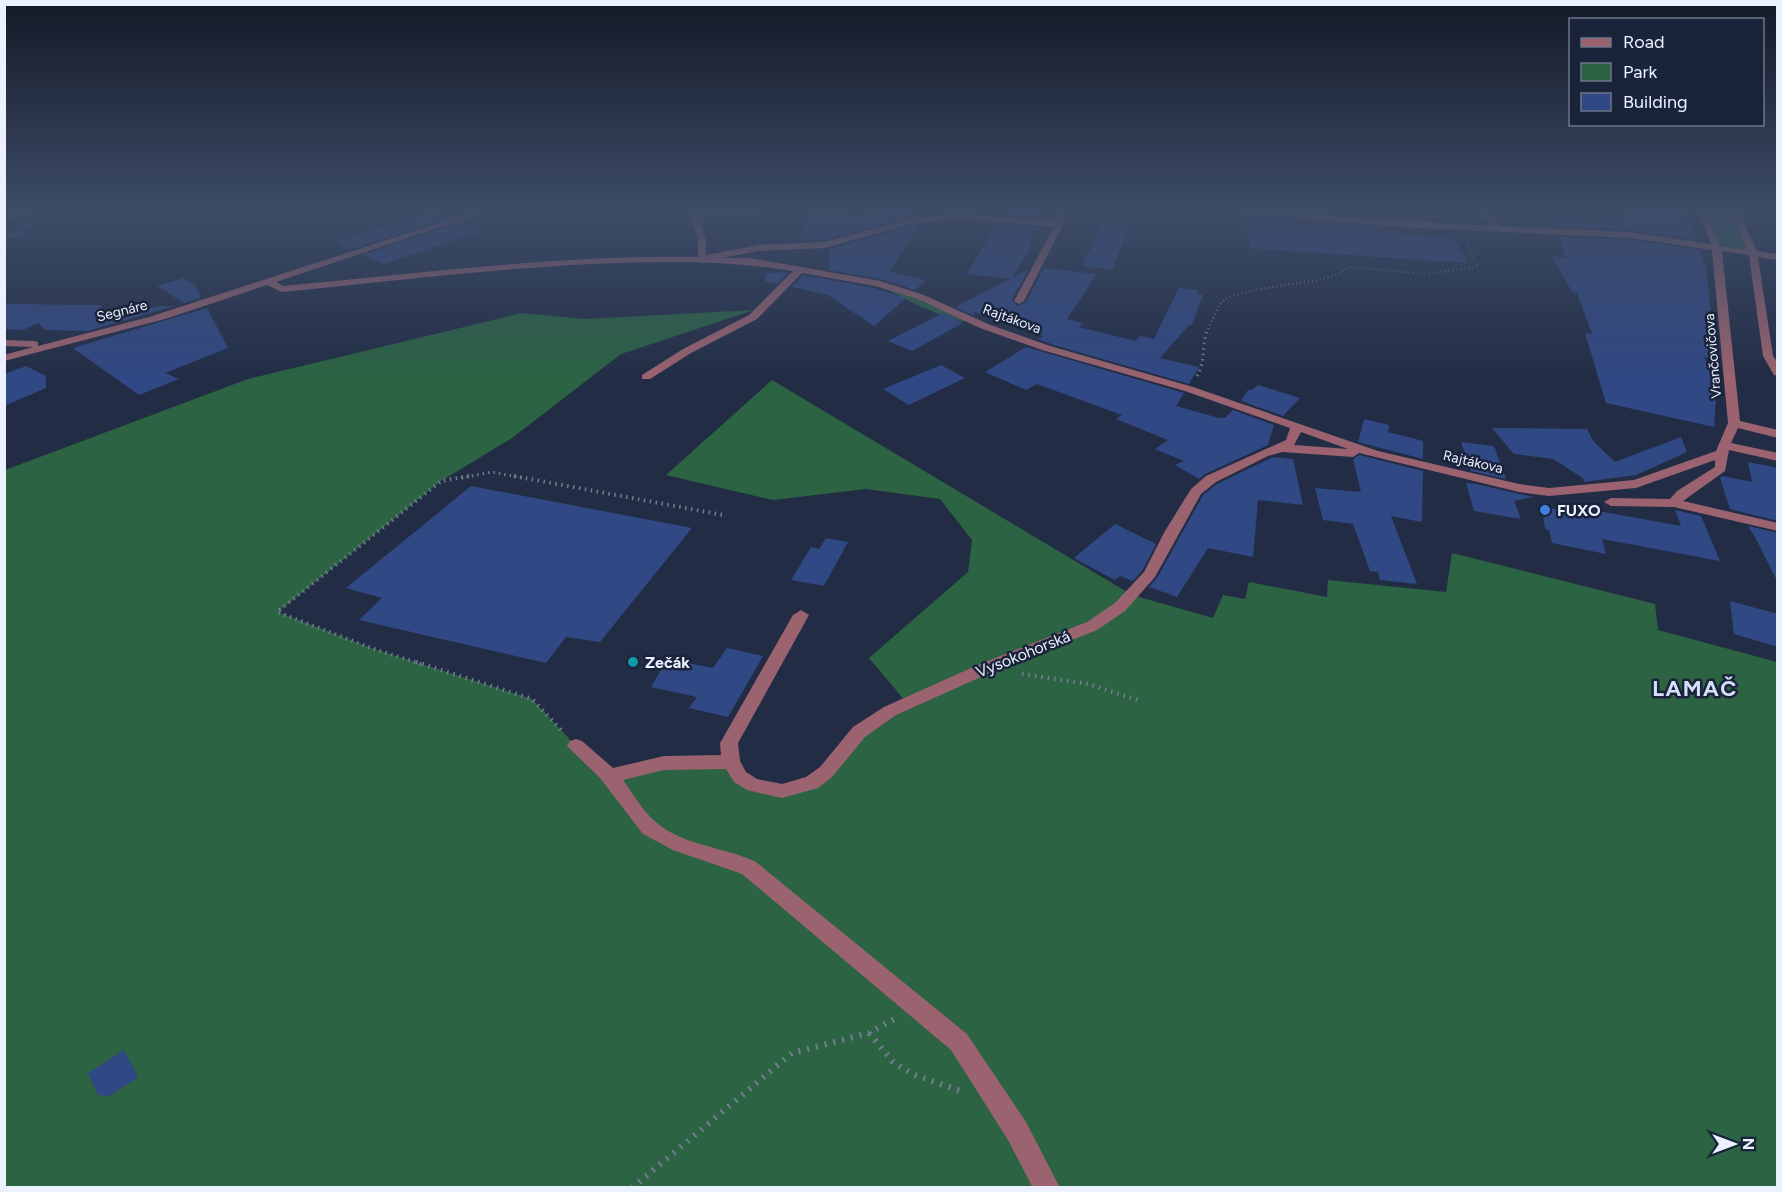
<svg xmlns="http://www.w3.org/2000/svg" width="1782" height="1192" font-family="Figtree,sans-serif">
<style>
.green{fill:#2b6343}
.lines{fill:none;stroke-linecap:round;stroke-linejoin:round}
.stream{stroke:#1d5f80;stroke-width:4.5}
.building{fill:#304884}
.path-far4{stroke:#737c90;stroke-width:2;stroke-dasharray:1 3;stroke-linecap:butt}
.path-far3{stroke:#737c90;stroke-width:3;stroke-dasharray:1.5 4;stroke-linecap:butt}
.path-far2{stroke:#737c90;stroke-width:4;stroke-dasharray:1.5 4.5;stroke-linecap:butt}
.path-far1{stroke:#737c90;stroke-width:4.5;stroke-dasharray:1.5 5;stroke-linecap:butt}
.path{stroke:#737c90;stroke-width:6;stroke-dasharray:2 7;stroke-linecap:butt}
.minor{fill:#9b636f;fill-rule:evenodd}
.shop-dot{fill:#3f7fe0;stroke:#19233a;stroke-width:2}
.culture-dot{fill:#0f9aa8;stroke:#19233a;stroke-width:2}
.labels{text-anchor:middle;dominant-baseline:central;stroke-width:5;stroke-linejoin:round;paint-order:stroke}
.far-street-label{font-size:14px;fill:#ebf1fe;stroke:#19233a}
.poi-label{font-size:16px;font-weight:bold;fill:#ebf1fe;stroke:#19233a;text-anchor:start}
.street-label{font-size:16px;fill:#ebf1fe;stroke:#19233a}
.district-label{font-size:22px;font-weight:bold;letter-spacing:1.5px;fill:#d5e1fa;stroke:#19233a}
</style>
<rect width="100%" height="100%" fill="#222d45"/>
<path class="green" d="M690 211H787L736 215 697 224Z
M1703 211H1735L1753 253 1716 246Z
M877 283 921 297 984 326C940 317 915 306 877 283Z
M754 310 621 354 512 438 441 481 278 612 371 648 532 699 576 746 610 776 731 762 740 777 796 789 844 748 907 703 869 658 968 572 972 540 940 499 866 489 773 500 666 475 772 380 1132 595 1213 618 1223 595 1245 599 1249 582 1327 597 1328 580 1446 592 1452 553 1655 604 1658 630 1777 662V1187L5 1188V470L248 379 522 313 584 319Z"/>
<g class="lines">
<path class="stream" d="M4 236 21 233 32 222"/>
</g>
<path class="building" d="M434 211 449 217 351 249 337 242Z
M871 211H914L908 218 824 240 800 239 808 213 869 215Z
M1012 211H1040L1037 218 1009 216Z
M1620 211H1682L1696 239 1631 230 1556 226 1554 221 1611 224 1607 217 1628 218Z
M1245 219 1360 227 1361 230 1454 239 1468 263 1250 248Z
M461 222 482 231 384 264 363 255Z
M1103 223 1129 226 1112 270 1082 266Z
M996 224 1036 228 1028 252 1012 278 1028 270 1012 300 1018 306 1026 302 1044 268 1097 274 1067 319 1083 323 1079 327 1136 341 1140 336 1154 339 1179 288 1198 290 1197 294 1203 295 1192 325H1189L1160 358 1199 367 1189 384 1051 344 1038 339 1044 336 974 312 975 316 955 307 1010 279 967 274 983 247H985Z
M918 225 890 272 926 280 915 290 881 279 829 270V249Z
M1559 237 1631 240 1700 250 1706 268 1711 311H1709L1714 359 1704 357 1714 379 1716 398 1714 427 1606 403 1585 333 1592 334 1577 293 1572 292 1552 256 1566 258Z
M766 273 786 272 788 273 777 284 765 282Z
M803 275 874 288 906 298 874 326 828 295 792 287Z
M183 278 195 285 201 298 184 303 157 286Z
M4 304 100 305 112 319 159 306H175L88 331 45 330 39 323 23 330 4 329Z
M207 308 228 348 165 373 179 379 139 395 73 348Z
M943 313 963 323 912 351 888 341Z
M1026 347 1184 393 1176 406 1219 418H1225L1233 410 1274 425 1268 445 1205 474 1199 479 1175 465 1184 461 1155 449 1168 440 1116 419 1122 415 1037 384 1026 390 985 372Z
M941 365 965 378 909 405 883 389Z
M26 366 46 376V388L4 406V374Z
M1258 385 1300 398 1283 416 1241 401 1248 390 1253 389Z
M1364 419 1389 425 1388 432 1423 441V459L1358 442Z
M1492 428 1587 429 1594 442 1615 462 1681 437 1687 452 1636 475 1584 482 1583 478 1553 459 1514 454Z
M1461 442 1494 446 1506 479 1471 471Z
M1359 455 1423 471 1422 522 1391 516 1417 584 1380 580 1378 572 1370 571 1353 524 1323 520 1315 488 1361 492 1353 459Z
M1273 457 1293 459 1303 505 1258 500 1253 557 1208 548 1177 597 1149 587 1157 578 1203 495 1217 484Z
M1748 462 1778 468V521L1730 509 1720 478 1722 476 1752 482Z
M1466 483 1476 484 1533 497 1514 501 1521 519 1474 511Z
M471 486 692 528 600 642 566 637 546 663 359 620 382 598 346 588Z
M1542 507 1595 516 1593 510 1681 526 1675 510 1701 516 1720 561 1602 539 1606 554 1552 543 1549 530 1545 529Z
M1115 524 1156 544 1142 571 1133 581 1120 576 1115 580 1074 558Z
M1748 526 1778 533V583L1755 537Z
M826 538 848 542 824 586 791 580 811 547 819 549Z
M1730 601 1778 614V647L1734 634Z
M727 648 763 656 728 717 689 708 697 697 651 687 667 659 713 668Z
M124 1050 138 1077 110 1096 98 1095 88 1073Z"/>
<g class="lines">
<path class="path-far4" d="M711 221 736 215 787 211
M1208 329 1219 305 1228 297 1259 289 1318 280 1336 275 1350 267 1424 274 1478 267 1467 242"/>
<path class="path-far3" d="M1197 376C1206 361 1201 345 1208 328
M461 478 492 472 522 478"/>
<path class="path-far2" d="M514 476 723 515
M421 664 371 648 277 612 441 481 469 476"/>
<path class="path-far1" d="M416 662 532 699 563 732
M1022 674 1088 684 1138 700"/>
<path class="path" d="M869 1033 893 1062 912 1074 963 1092
M632 1188 792 1053 869 1033 896 1018"/>
<path class="minor" d="M27 211H44L4 220V215Z
M476 211H488L276 282 283 286C421 273 559 255 698 257V237L686 211H694L706 237V255L758 245 824 242 911 219 957 214 1055 222 1058 211H1066L1063 225 1024 301 1019 304 1014 301 1054 227 957 218 911 224 824 248 758 251 722 258H750L880 281 924 295 988 324 1050 346 1193 387 1378 451 1519 484 1549 488 1634 480 1716 451 1728 423 1712 250 1631 238 1418 228 1225 213 1221 211H1259L1491 226 1479 211H1487L1500 226 1631 232 1711 244 1699 211H1707L1720 246 1747 250 1731 211H1739L1757 251 1778 254V260L1758 257 1773 356 1778 363V376L1774 375 1763 356 1749 255 1722 251 1740 421 1778 430V438L1738 428 1731 443 1778 453V461L1729 450 1725 471 1683 501 1778 523V531L1674 507 1611 506 1604 502 1611 498 1670 499 1677 491 1715 467V460L1636 488 1549 496 1519 492 1359 453 1353 457 1282 452 1268 456 1216 482 1201 494 1155 577 1125 611 1097 630 992 672 896 715 865 737 832 777 818 788 782 798 747 790 734 782 726 769 664 770 623 780C634 795 643 812 657 823 684 846 725 847 756 862L967 1034 1026 1122 1060 1188H1033L1008 1140 951 1050 742 874 673 850 643 834 600 778 567 746 570 741 576 739 582 741 613 768 664 756 721 755 720 743 723 738 793 615 801 610 809 615 738 743 740 761 746 772 757 779 782 784 806 777 820 767 853 727 884 707 980 664 1087 622 1115 603 1144 572 1165 531 1191 489 1206 476 1286 440 1290 428 1185 391 1042 350 980 328 918 299 875 286 802 273 757 319 691 353 650 379H642V375L683 349 749 315 793 271C726 260 659 261 592 264 488 269 385 282 282 292L267 285 165 319 4 361V355L33 347 4 346V340L34 341 38 342V346L149 317ZM1301 432 1348 449 1294 445Z"/>
</g>
<linearGradient id="sky" x2="0" y2="1"><stop stop-color="#131926"/><stop offset="0.56" stop-color="#3e4c68"/><stop offset="1" stop-color="#3e4c68" stop-opacity="0"/></linearGradient>
<rect width="1782" height="378" fill="url(#sky)"/>
<circle class="shop-dot" cx="1545" cy="510" r="6"/>
<circle class="culture-dot" cx="633" cy="662" r="6"/>
<g class="labels">
<g class="far-street-label">
<text transform="translate(122 311) rotate(-14)">Segnáre</text>
<text transform="translate(1012 319) rotate(20)">Rajtákova</text>
<text transform="translate(1713 356) rotate(-95)">Vrančovičova</text>
<text transform="translate(1473 462) rotate(13)">Rajtákova</text>
</g>
<g class="poi-label">
<text x="1557" y="510">FUXO</text>
<text x="645" y="662">Zečák</text>
</g>
<g class="street-label">
<text transform="translate(1023 654) rotate(-22)">Vysokohorská</text>
</g>
<g class="district-label">
<text x="1695" y="688">LAMAČ</text>
</g>
</g>
<rect width="1782" height="1192" fill="none" stroke="#ebf1fe" stroke-width="12"/>
<rect x="1569" y="18" width="195" height="108" fill="#19233a" stroke="#6d7588" stroke-width="1.5"/>
<rect x="1581" y="38" width="30" height="9" fill="#9b636f" stroke="#6d7588" stroke-width="1.5"/>
<text x="1623" y="48" font-size="18" fill="#ebf1fe">Road</text>
<rect x="1581" y="63" width="30" height="18" fill="#2b6343" stroke="#6d7588" stroke-width="1.5"/>
<text x="1623" y="78" font-size="18" fill="#ebf1fe">Park</text>
<rect x="1581" y="93" width="30" height="18" fill="#304884" stroke="#6d7588" stroke-width="1.5"/>
<text x="1623" y="108" font-size="18" fill="#ebf1fe">Building</text>
<g transform="translate(1734 1144) rotate(90)" stroke="#19233a" stroke-width="4.5" paint-order="stroke">
<path d="M0-4.5L10 22L0 15L-10 22Z" fill="#ebf1fe"/>
<text y="-9" font-size="16" font-weight="bold" text-anchor="middle" fill="#ebf1fe">N</text>
</g>
</svg>
